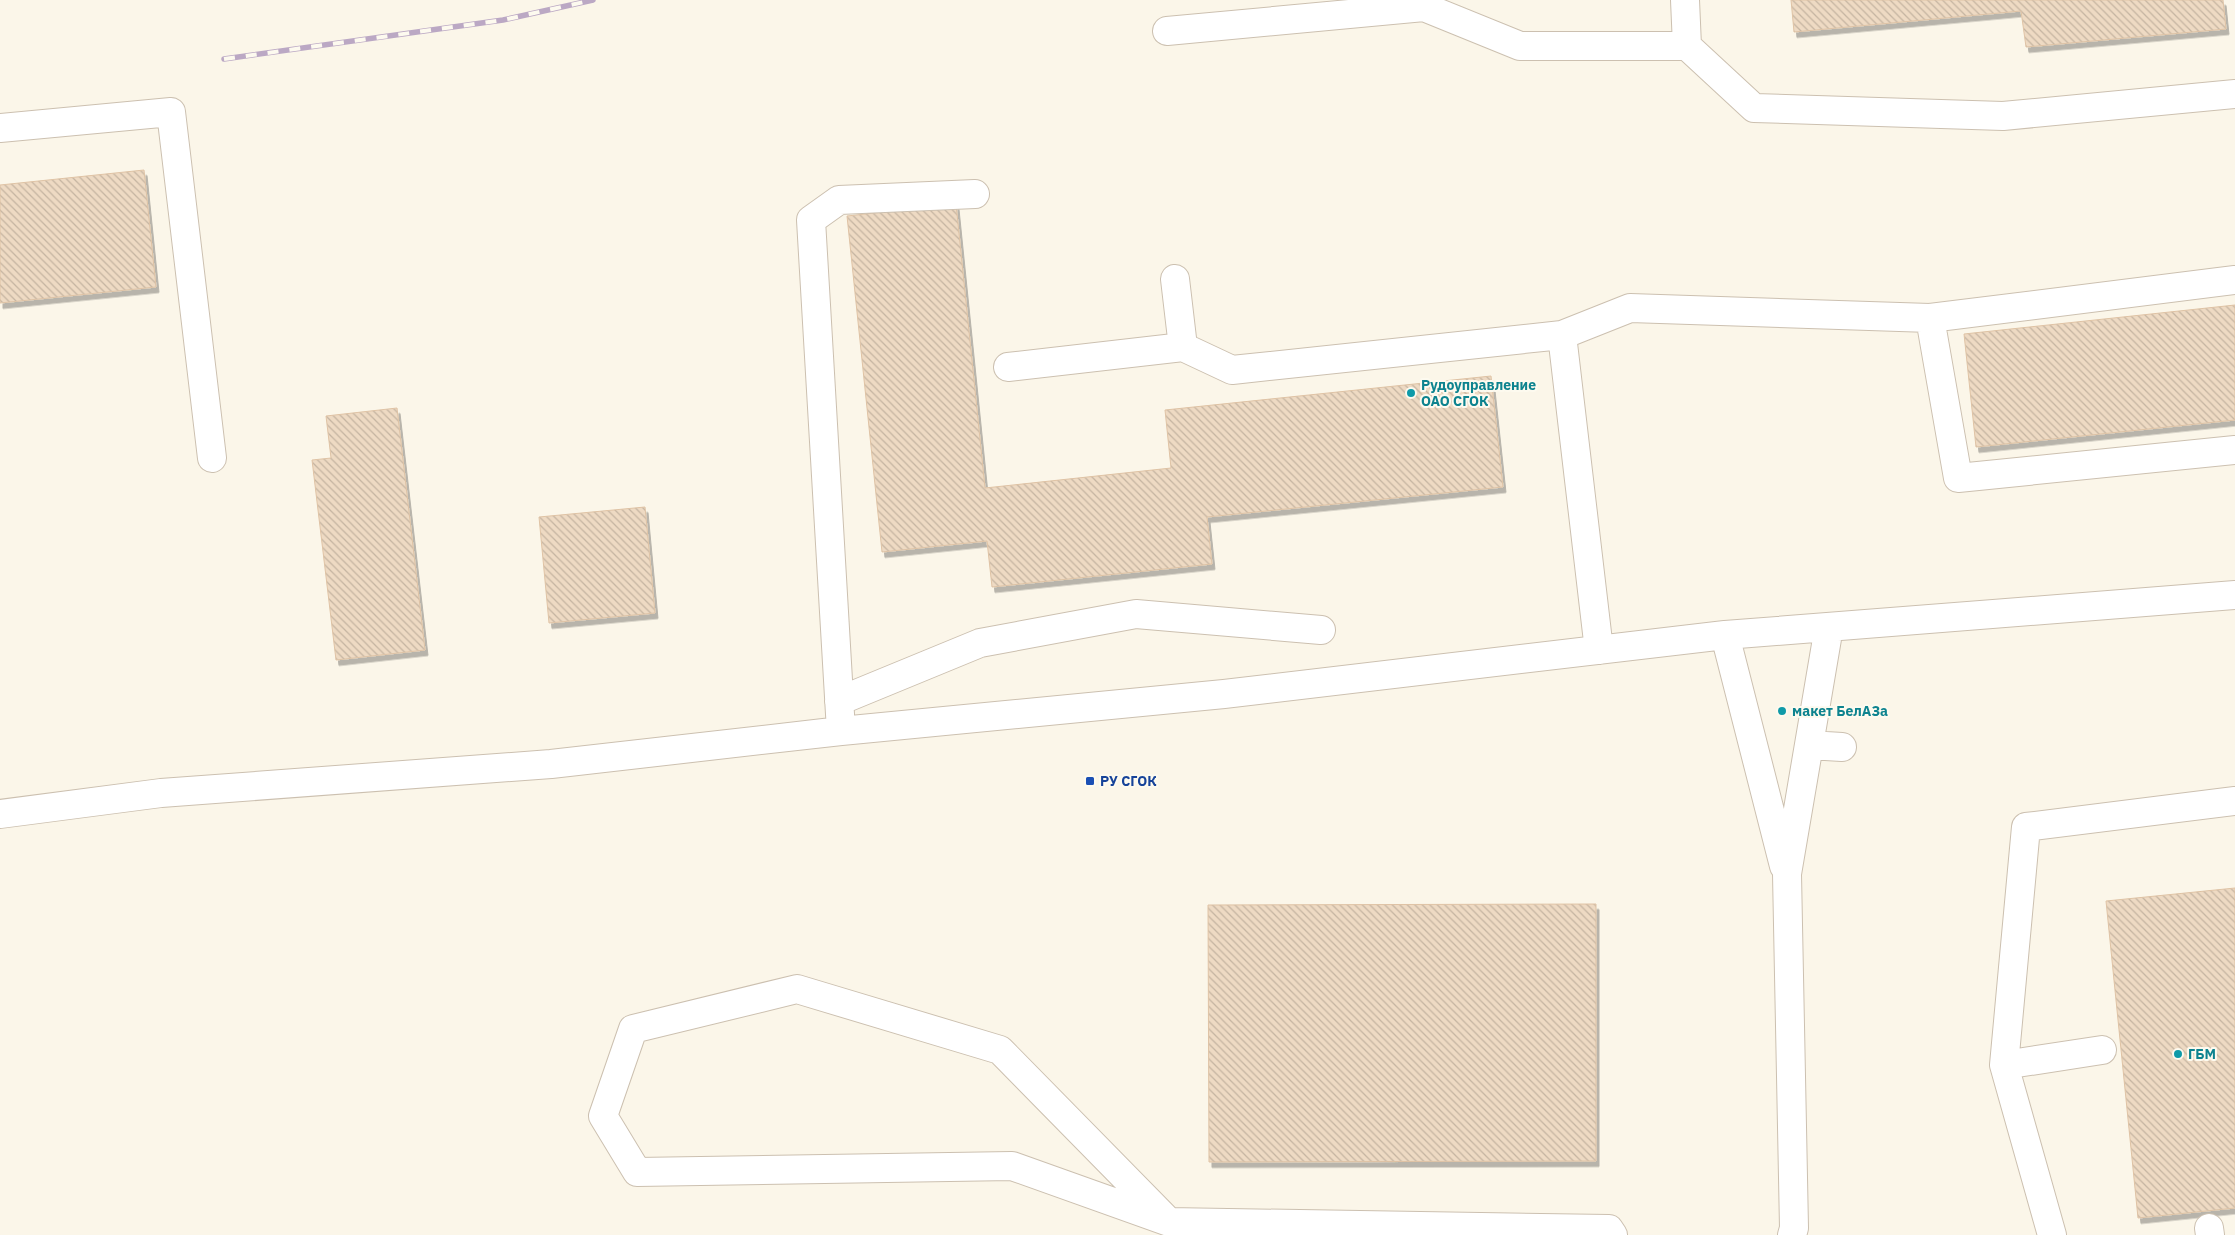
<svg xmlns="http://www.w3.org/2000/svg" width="2235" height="1235" font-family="'IBM Plex Sans',sans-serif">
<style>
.building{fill:url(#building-back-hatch);stroke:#dfc3a5;filter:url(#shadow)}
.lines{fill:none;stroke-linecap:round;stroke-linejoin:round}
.minor-casing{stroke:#ccc0b0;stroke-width:30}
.minor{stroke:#fff;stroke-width:28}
.rail-casing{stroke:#bba8c4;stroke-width:5.5}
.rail{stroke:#fdfaef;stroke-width:4;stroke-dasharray:11;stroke-linecap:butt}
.culture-dot{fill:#0f9aa8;stroke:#fdfaef;stroke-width:2}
.transit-dot{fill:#1a4fb4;stroke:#fdfaef;stroke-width:2}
.labels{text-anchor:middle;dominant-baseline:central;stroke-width:4;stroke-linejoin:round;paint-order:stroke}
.culture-label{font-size:14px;font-weight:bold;fill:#0d838f;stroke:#fdfaef;text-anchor:start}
.transit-label{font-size:14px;font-weight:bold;fill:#164399;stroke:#fdfaef;text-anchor:start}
</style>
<defs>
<pattern id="building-back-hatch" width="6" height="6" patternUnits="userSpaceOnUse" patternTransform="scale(1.25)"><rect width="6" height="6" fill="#eedac3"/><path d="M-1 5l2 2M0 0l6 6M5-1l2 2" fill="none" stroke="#c5b4a1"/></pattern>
<filter id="shadow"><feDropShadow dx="3" dy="5.5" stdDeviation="0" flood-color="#0004"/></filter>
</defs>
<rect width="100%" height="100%" fill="#fbf6e9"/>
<path class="building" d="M1791 0H2223L2226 29 2026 47 2021 11 1794 32Z
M144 170 156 287 0 303V185Z
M956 204 985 488 1171 468 1165 410 1491 376 1503 487 1207 517 1212 564 992 587 987 541 882 552 847 216Z
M2235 305V420L1976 447 1964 334Z
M397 408 425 650 336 660 312 460 331 458 326 416Z
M645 507 655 613 549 623 539 517Z
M2235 888V1208L2138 1218 2106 901Z
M1596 904V1161L1209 1162 1208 905Z"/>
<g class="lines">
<g class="minor-casing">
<path id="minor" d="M1422 0 1424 7 1520 46H1687
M1685 0 1687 46 1754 108 2003 116 2235 94
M1167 31 1424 7
M0 128 171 112 212 458
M1175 279 1183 347
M1930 318 2235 280
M1562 335 1630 308 1930 318 1958 478 2235 450
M1008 367 1183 347 1232 370 1562 335 1599 650
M1725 635 1784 866
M839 701 980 643 1136 614 1321 630
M841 731 811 220 839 200 975 194
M1809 745 1842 747
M0 814 161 793 551 764 841 731 1224 694 1725 635 2235 595
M2004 1065 2102 1050
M1169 1222 1000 1050 797 989 633 1029 603 1116 637 1172 1012 1166 1169 1222 1609 1229 1613 1235
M2209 1228 2210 1235
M1792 1235 1794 1228 1787 874 1829 627
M2052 1235 2004 1065 2026 827 2235 801"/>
</g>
<use href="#minor" class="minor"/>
<g class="rail-casing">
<path id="rail" d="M224 59 503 20 593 0"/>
</g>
<use href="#rail" class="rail"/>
</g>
<g class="culture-dot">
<circle cx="1411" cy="393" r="5"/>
<circle cx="1782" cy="711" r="5"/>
<circle cx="2178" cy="1054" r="5"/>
</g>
<rect class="transit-dot" x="1085" y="776" width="10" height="10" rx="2.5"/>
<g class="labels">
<g class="culture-label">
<text x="1421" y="385">Рудоуправление<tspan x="1421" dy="16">ОАО СГОК</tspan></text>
<text x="1792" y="711">макет БелАЗа</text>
<text x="2188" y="1054">ГБМ</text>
</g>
<g class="transit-label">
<text x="1100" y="781">РУ СГОК</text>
</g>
</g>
</svg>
